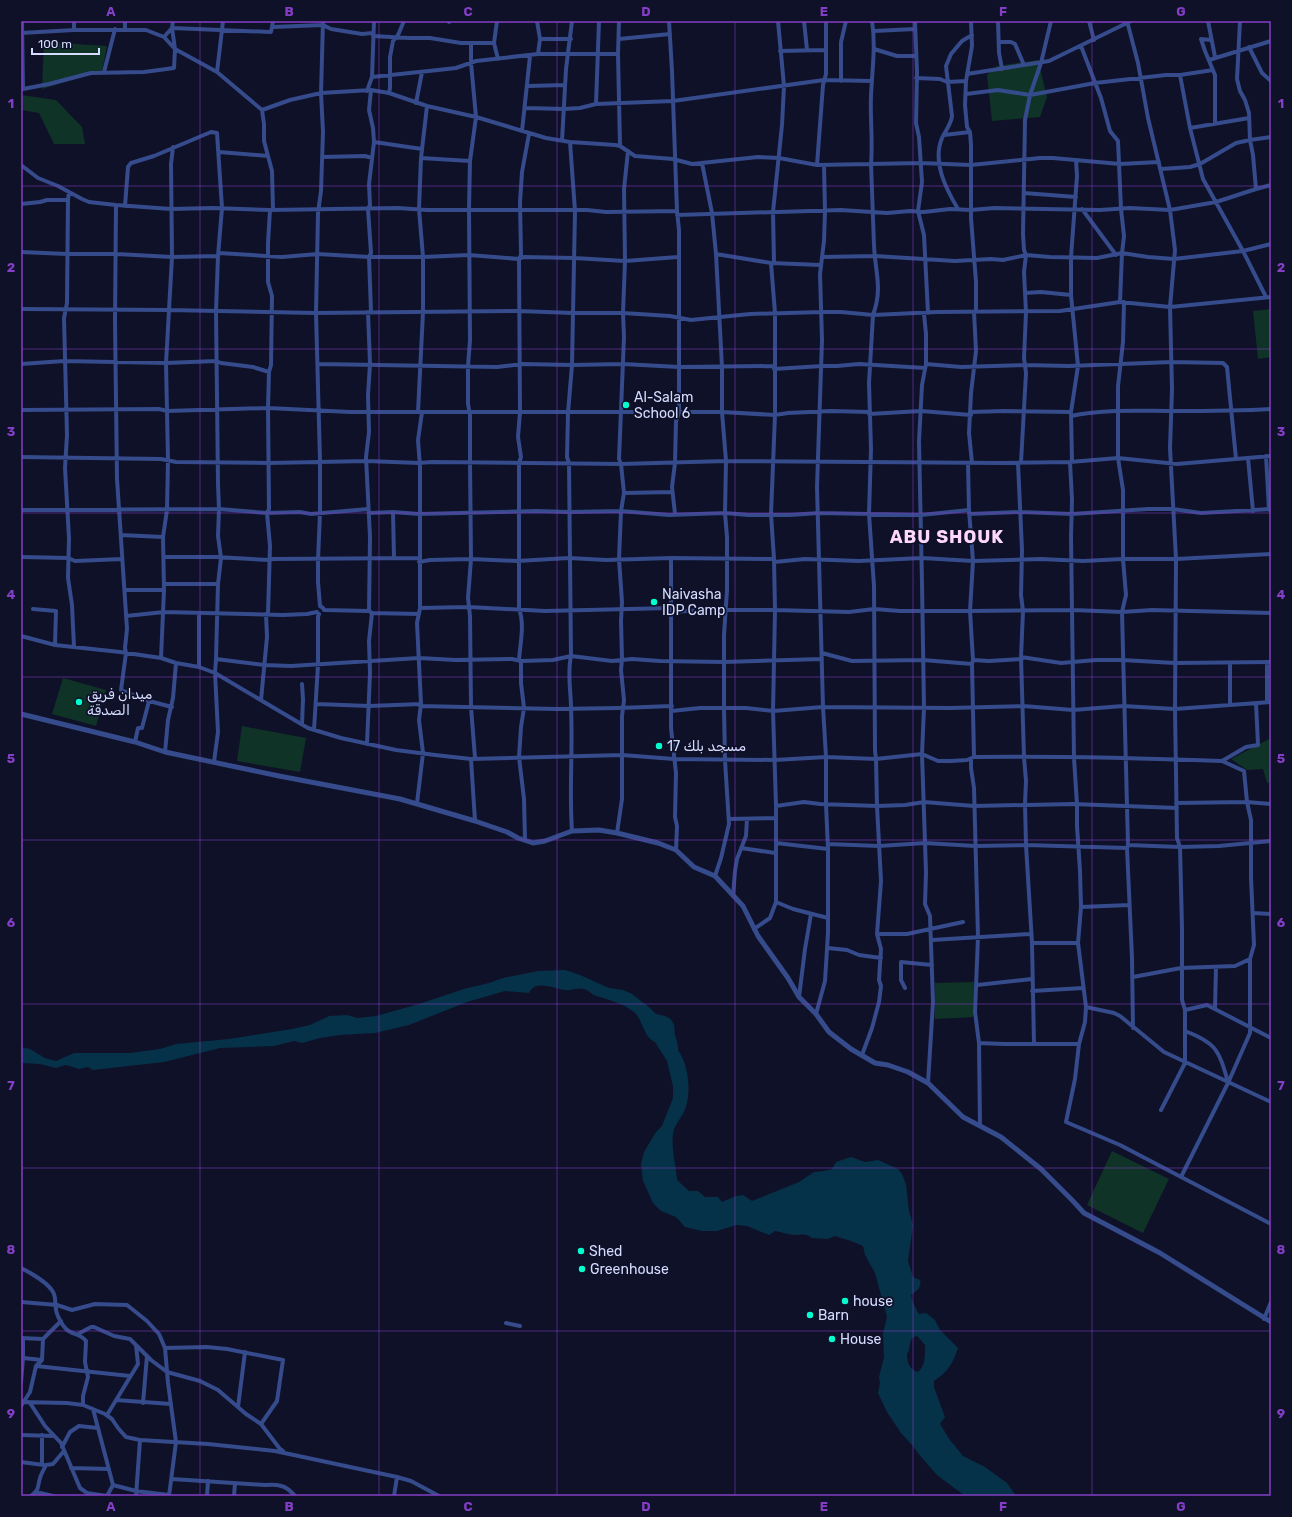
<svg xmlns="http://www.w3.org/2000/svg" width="1292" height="1517" font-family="Rubik,'Noto Naskh Arabic',sans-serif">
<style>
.green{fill:#103327}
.water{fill:#063249;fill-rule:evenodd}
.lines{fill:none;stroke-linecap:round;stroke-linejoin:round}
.minor{stroke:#354b8b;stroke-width:4}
.tertiary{stroke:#354b8b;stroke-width:5}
.grid{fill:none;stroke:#843ec5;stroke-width:1;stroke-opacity:0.55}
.poi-dot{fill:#01ffce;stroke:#0e1128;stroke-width:1.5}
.labels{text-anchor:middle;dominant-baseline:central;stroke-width:3.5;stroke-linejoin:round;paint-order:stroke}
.poi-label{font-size:14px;fill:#d5dcff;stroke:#0e1128;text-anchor:start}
.district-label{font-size:18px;font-weight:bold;letter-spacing:1px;fill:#ffd7fc;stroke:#0e1128}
.neatline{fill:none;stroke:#843ec5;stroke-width:1.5}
.grid-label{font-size:13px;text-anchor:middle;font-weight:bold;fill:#843ec5}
</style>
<rect width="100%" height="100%" fill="#0e1128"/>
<path class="green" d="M44 42 107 46 102 71 42 89Z
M1038 60 1047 97 1040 117 992 121 987 75 997 66Z
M21 95 56 100 82 127 85 144H54L39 113 21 110Z
M1271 309V357L1258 359 1253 311Z
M63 678 106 690 96 726 52 714Z
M242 726 306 738 300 772 237 761Z
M1271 738V782L1267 783 1263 769 1247 770 1231 759Z
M974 982 973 1017 935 1019V983Z
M1112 1151 1169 1179 1143 1233 1087 1205Z"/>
<path class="water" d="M565 970 580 975 609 988 623 990 632 994 650 1008 656 1014C664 1016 671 1016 674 1025 675 1028 674 1032 675 1035 677 1041 678 1044 678 1050 689 1065 692 1095 684 1112 680 1119 674 1126 673 1134 671 1149 676 1165 677 1180L689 1191H698L705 1197H718L722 1202 736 1196 743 1195 752 1201 799 1182 814 1172 824 1171 832 1169 836 1162 851 1157 865 1162 878 1160 898 1169 902 1174 906 1184 909 1211 913 1225 908 1261 913 1277 920 1280C922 1287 917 1291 911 1295L913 1303 919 1314 926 1313 935 1320 940 1330 958 1348C953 1363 948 1372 934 1381V1387L945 1417 940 1424 950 1440 963 1456 985 1467 1007 1483 1016 1496H965L937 1475 922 1458 912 1445 901 1433 887 1412 878 1393 880 1383 879 1377 884 1357 883 1333 887 1317 875 1273 865 1255 863 1246 851 1241 835 1236 828 1239 812 1238C806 1233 802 1235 796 1235 789 1235 782 1232 775 1231L769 1235 747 1226 736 1225 717 1231H702L685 1227 676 1217 661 1211 653 1203 643 1181 641 1164 644 1152 656 1132 662 1126 673 1098V1086L667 1061 655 1042C644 1038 642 1018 634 1012 623 1003 608 1000 594 995 590 993 588 990 584 989 577 987 572 991 565 990 554 989 536 979 529 993L505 991 467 1002 409 1025 375 1033 340 1035 320 1038 302 1043 294 1041 274 1046 220 1048 164 1062 93 1070 88 1067 79 1069 66 1065 56 1068 40 1064 21 1063V1047L30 1049 45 1058 56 1061 74 1053H130L160 1049 176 1044 229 1039 292 1029 310 1025 329 1016 347 1015 358 1018 376 1016 419 1004 464 989 489 983 503 978 538 971ZM917 1336 925 1345C925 1354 926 1365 918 1372 909 1369 907 1362 907 1354 912 1348 907 1338 917 1336Z"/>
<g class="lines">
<path class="minor" d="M22 21 23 89 49 84 91 73 144 72 174 68 175 49 172 28 173 21
M125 21V29
M323 21 321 93 323 132 321 191 318 213 316 313 320 461V513L318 560V582L320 606 323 608 324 610 369 611 372 613 419 614
M449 21V22
M497 21 494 43 498 59
M537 21 540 39 538 54
M619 21 618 54 620 146
M669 21 672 71 677 211 679 230V413L676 421 675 463 672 487 675 514
M804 21 807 50
M872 21C876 46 872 71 871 96 870 118 873 141 871 164L921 163 971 165 1040 158H1053L1120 164 1159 162
M915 21 917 72 916 123 919 137 922 182 918 211 924 235 928 313
M971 21 972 46 966 81 965 105 967 127 970 132 971 145V218L976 282V312
M998 21 999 53 1002 69
M1089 21 1094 40
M1127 21 1138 63 1148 118 1170 210 1175 250 1170 307 1172 389 1170 448 1176 559 1175 709 1177 838 1180 847 1182 928V1000L1185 1010V1063L1161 1110
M1208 21 1215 57
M1240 21 1237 79 1240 91 1245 100 1249 113 1250 140 1253 155 1256 189
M273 27 323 25 331 29 362 34 372 33
M74 30V21
M874 31 915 29
M21 33 74 30H146L164 37 175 49 217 72 262 110 264 124V141L272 171 273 210
M373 36 409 38H430L461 43H494
M164 37 172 28 271 32 273 21
M540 39H571
M619 39 670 34
M1211 40 1201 39 1205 51 1215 75V124
M999 42H1011L1015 44 1024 65
M471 43V63L476 117 470 161 469 209 470 340 468 366V404L470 415V462L471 559 468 598 470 616 471 707 475 758
M1081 46 1101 98 1110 131 1118 141 1121 209 1124 236 1122 253 1120 302
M1249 47 1262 73 1271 81
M874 49 897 56H916
M780 51 825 50
M1209 60 1271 41
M104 72 115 29
M217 72 223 21
M967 74 1049 61 1131 21
M1180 75 1190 128 1203 179 1243 251 1266 297
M372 77 374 21
M916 78 940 79 947 82 966 81
M841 81V42L846 21
M528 86 565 85
M367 91 372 77 438 70 456 68 476 61 538 54H618
M389 93 390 88V57L393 41 398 35 404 21
M966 94 998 90 1030 95 1095 83 1166 75H1180L1213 70
M416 103 422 72
M596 104 599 21
M526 108 564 109 580 108 596 104 673 101 824 80 872 81
M262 110 290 100 321 93 371 90 389 93 427 106 476 117 546 138 570 142 615 145 620 146 635 156 673 159 692 164 758 157 779 158 817 165 871 164C872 191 873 218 874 245 875 272 883 288 873 315L869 383 871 449 869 514 874 586 875 751 876 759 877 806 881 881 877 934 881 949 879 980 881 986 879 1002 872 1028 862 1055
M1190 128 1249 118
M522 131 530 56
M944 135 970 132
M562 141 566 69 572 21
M374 142 422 149
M570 142 575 211 572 365 568 413 567 457 569 463 571 656C567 674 571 691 571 708 573 749 569 790 572 831
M219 152 268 156
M322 157 365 156 372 158
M421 158 470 161
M702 163 712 213 716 254 722 367V412L726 461 725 513 727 537V590L724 635V708L725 760 729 824 721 858 715 876
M21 165 38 178 58 186 82 199 89 202 116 205 171 209 213 208 270 210 398 208 427 210H587L606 212 677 211
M817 165 823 85 826 74V21
M1161 169 1190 167 1200 164 1236 143 1250 140 1271 137
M69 192 68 200 67 303 64 318 67 435 65 468 69 538 68 578 72 605 74 647
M1024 193 1076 197
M21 204 40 202 47 200H68
M116 205 115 321 117 479 127 629 125 648 126 653 121 690 149 701 172 707
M125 206 128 167 131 163 154 156 211 132 217 133 222 208 218 256 216 311 218 484 219 509 218 536 221 558 218 584 216 659 215 673 218 732 214 762
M958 209C946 189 932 162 942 138 945 131 951 125 952 116L946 66 951 54 962 41 972 35
M1082 209 1116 255
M677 215 841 210 887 213 910 211 924 212 950 209 971 210 994 208 1100 210 1130 208 1170 210 1216 202 1256 189 1271 185
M21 252 67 254H117L172 257 218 256
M219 253 282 257 318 254 369 257H423L469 255 519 259 524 257 574 258 625 261 678 257
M716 254 771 263 821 265
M822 257 875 256 955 261 991 259 1003 260 1026 255 1050 257 1097 258 1122 253 1148 257 1174 259 1243 251 1271 244
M774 263 773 212 782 125 784 86 778 21
M1025 293 1041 292 1071 295
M1124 302 1123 342 1118 386V458L1123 490V559L1126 595 1122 612 1128 845 1127 848 1132 958 1133 1028
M21 309 168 310 316 313 518 311 573 313H623L670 316 691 320 750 314 822 312H841L873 315 937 312 1060 311 1120 302 1170 307 1271 297
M368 312 370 364 368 395 369 432 366 457 370 537 369 611
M371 312 369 257 371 253 368 209 370 205 369 184 374 142 373 128 369 110 371 90
M924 314 926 334V364L922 385 919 441 922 583 924 708 922 754 926 872 925 904 930 916 933 1002 928 1083
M21 364 64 361 166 363 216 361 221 363 253 367 269 372
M318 364 497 367 523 364 572 365 623 364 679 367 775 366
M926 364 961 367 1025 365 1069 366 1172 362 1223 363 1227 367 1236 459
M774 369 822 366H837L859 364 925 368
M21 410 159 409 167 411 268 408 350 412H722L775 415 788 413 831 411 869 412
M418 412 423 312V257L419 209 421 158 427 106
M971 412 1004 411 1071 412
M869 414 921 411 971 415
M1071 416C1103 409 1136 411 1169 411 1203 411 1237 411 1271 409
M1266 456 1269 510
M21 457 161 459 176 462 269 463 367 461 419 463 432 462 621 464 726 461 1000 463 1070 462 1118 458 1177 464 1271 456
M1248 458 1253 511
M1021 462 1026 373 1024 358 1026 312 1024 272 1026 255 1024 250 1023 234 1025 120 1030 95 1041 63 1051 21
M1070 462 1072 500 1071 537 1074 758 1077 805V826L1080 871 1081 907 1078 943 1086 1007 1085 1022 1079 1044 1075 1079 1066 1122 1120 1145 1271 1224
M1072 462 1071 412 1078 366 1071 295V257L1077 176 1076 160
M968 463 969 510 973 561 970 611 973 660 972 664 974 757
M972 463 969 433 971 393 976 351 974 312
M1018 463 1022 550 1021 595 1023 611 1021 657 1024 757 1026 781 1025 804 1026 845 1032 943 1034 1044
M624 493 672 492
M21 510 219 509 267 513 300 512 311 514 368 509
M393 512 394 558
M369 513 393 512 419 514 536 511 569 512 621 511 669 515 725 513 748 515H790L819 513 921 515 969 510
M969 514 1021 512 1072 514 1148 509H1173L1201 513 1271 509
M121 535 163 537
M21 557 68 558 75 561 122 559
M164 557H216L269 560 273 559 419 558
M671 558V728L676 773 675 817 677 826 676 850
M419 562 430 560 471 559 517 561 569 558 606 560 671 558 774 559
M774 562 805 559 859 561 922 558 973 561 1041 559 1083 561 1123 559H1176L1271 554
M164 584H218
M125 590H164
M420 608 469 607 545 611 671 608
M33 609 56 611 55 645
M671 612 702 610H775L849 612 874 609 900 611H970L1073 610 1122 612 1152 610 1271 613
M199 613V667
M268 614 270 546 267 513 269 509 268 408 269 372 271 365 272 296 268 282V243L270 210
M126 616 164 612 283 615 307 614 317 612
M21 636 55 645 120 652 161 658 176 663 199 667 215 673 308 728 341 738 396 750 435 755 471 759 622 755 674 759 775 760 826 757 876 759 922 754 938 761H951L967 760 974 757C1057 756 1139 758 1222 761L1244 771 1247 802 1251 820V878L1254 945 1250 959V1033L1228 1083 1181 1177
M822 653 852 661 923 660 972 664
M1021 657 1061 663 1096 660H1122L1175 663 1271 662
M161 658 164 590 163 537 167 510 168 460 166 363 172 257 171 164 173 147
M216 659 264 665 291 666 419 658 455 660 512 659 521 661 553 660 571 656 612 661 632 659 660 661 724 662 822 659
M519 660C520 644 525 624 519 609V463L521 457 518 437 520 412 519 259 521 255 520 202 522 172 529 134
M973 660 989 661 1022 659
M521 661V683L524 708 521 727 519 757 524 799 525 840
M1267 662V702
M261 700 267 637 266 614
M317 704 369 706 421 704
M1230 704V663
M420 706 557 709 619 708 672 706
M671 711 700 708H746L773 711 823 707 950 708 1023 706 1073 710 1123 706 1175 709 1271 702
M302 724 303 699 302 684
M314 730 318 665V617L319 614
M135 742 138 728H142L149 701
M367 744 370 673 369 641 372 613
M165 752 168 720 173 698 176 663
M471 759 475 821
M971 759V768L974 788 978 937 975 1012 979 1043 980 1126
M1222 761 1246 747 1258 745 1256 703
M417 803 423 753 419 720 421 704 417 623 420 608V467L418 440 422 412
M1176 803 1247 802 1271 804
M776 806 804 802 820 804 877 806 905 805 924 802 974 806 1073 804 1177 808
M729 819 776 818
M617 833 622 799V716L624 700 621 670 622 659 621 621 622 602 619 559 621 511 624 493 621 464 619 459 624 337 623 313 625 261 624 189 628 151
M776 843 828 849
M828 844 879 846 925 843 975 846 1026 845 1127 848
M1128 845 1180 847 1219 846 1271 841
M741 848 775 853
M733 896 735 871 737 859 746 836 747 819
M776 902 793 909 828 918
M1081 907 1129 905
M1253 913 1271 914
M754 929 770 918 776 902V806L773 711 775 610 774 559 771 514 775 415V313L771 263
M877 934H907L963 922
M932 940 1030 934
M1032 943H1078
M828 948 847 950 859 955 881 958
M1133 977 1181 968 1235 966 1250 959
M977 985 1032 979
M905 988 901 980V962L932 965
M1032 991 1083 988
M799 997 805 949 811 914
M1086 1007 1114 1013 1120 1016 1164 1052 1271 1102
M1215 1008 1216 967
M1185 1010 1207 1005 1271 1038
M816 1014 825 981 828 933V849L826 804V757L823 707 817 487 822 340 820 274 824 241 825 212 824 165
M1185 1031C1217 1043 1219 1051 1228 1082
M979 1043 1004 1044H1079
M21 1268C31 1273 50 1284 54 1294 56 1300 55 1304 56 1309 56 1314 62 1325 66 1329 72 1335 80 1333 86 1341L85 1362 88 1377 83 1396V1405
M21 1302 57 1305 72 1310 95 1304 127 1305 147 1321 159 1334 165 1348 168 1383 176 1442 169 1496
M1264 1319 1271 1302
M506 1323 520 1326
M78 1334 91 1327H94L114 1336 130 1339 151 1360 167 1372 200 1381 218 1390 246 1414 261 1424 280 1449 283 1451
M21 1338 43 1339
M165 1348 207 1347 227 1349 283 1360 277 1401 261 1424
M23 1358 42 1360
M36 1366 130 1376
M21 1382 23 1358V1338
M116 1400 171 1404
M21 1402 67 1403 83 1405 105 1414 112 1419 118 1428 126 1437 140 1440 208 1444 275 1451 397 1477 411 1481 439 1496
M30 1403 45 1426 61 1443 80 1488 87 1493 107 1496 113 1485 93 1409
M143 1403 147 1356
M21 1406 30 1392 36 1366 42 1360 43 1339 61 1321
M238 1407 245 1352
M107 1415 138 1364 136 1345
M21 1435 54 1436
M42 1435V1465
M62 1447 70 1432 79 1426 98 1428
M21 1462 44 1465
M71 1468 109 1469
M172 1479 265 1485C278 1484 286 1485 295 1496
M113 1485 136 1491 169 1495
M36 1492 53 1496
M31 1496C40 1489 37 1488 40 1478 41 1474 44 1469 46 1465L53 1464 64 1451
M136 1496 140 1440
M207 1496 208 1481
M234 1496 235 1483
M394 1496 397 1477"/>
<path class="tertiary" d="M21 714 135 742 165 752 279 776 400 799 475 821 507 832 518 838 533 843 545 841 572 831 599 830 617 833 658 843 676 850 694 867 715 876 743 906 758 936 788 978 799 997 816 1014 829 1032 851 1049 875 1063 888 1065 908 1072 928 1083 963 1117 1001 1137 1041 1169 1072 1200 1084 1213 1160 1253 1271 1322"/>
</g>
<path class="grid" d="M200 21V1496M379 21V1496M557 21V1496M735 21V1496M913 21V1496M1092 21V1496M21 186H1271M21 349H1271M21 513H1271M21 677H1271M21 840H1271M21 1004H1271M21 1168H1271M21 1331H1271"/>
<g class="poi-dot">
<circle cx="626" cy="405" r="4"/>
<circle cx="654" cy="602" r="4"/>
<circle cx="79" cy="702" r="4"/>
<circle cx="659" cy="746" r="4"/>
<circle cx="581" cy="1251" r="4"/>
<circle cx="582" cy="1269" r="4"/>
<circle cx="845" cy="1301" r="4"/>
<circle cx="810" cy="1315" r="4"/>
<circle cx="832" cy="1339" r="4"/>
</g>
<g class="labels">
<g class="poi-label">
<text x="634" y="397">Al-Salam<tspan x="634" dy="16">School 6</tspan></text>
<text x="662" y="594">Naivasha<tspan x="662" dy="16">IDP Camp</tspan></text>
<text x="87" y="694">ميدان فريق<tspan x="87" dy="16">الصدقة</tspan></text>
<text x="667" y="746">مسجد بلك 17</text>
<text x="589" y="1251">Shed</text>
<text x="590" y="1269">Greenhouse</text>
<text x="853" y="1301">house</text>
<text x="818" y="1315">Barn</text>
<text x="840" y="1339">House</text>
</g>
<g class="district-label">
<text x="947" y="537">ABU SHOUK</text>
</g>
</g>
<rect width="1292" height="1517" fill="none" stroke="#0e1128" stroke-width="44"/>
<path d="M32 48v6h67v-6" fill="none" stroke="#d5dcff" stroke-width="2"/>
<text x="38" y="48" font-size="12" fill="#d5dcff" stroke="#0e1128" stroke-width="3" paint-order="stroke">100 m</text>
<rect x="22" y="22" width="1248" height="1473" class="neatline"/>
<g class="grid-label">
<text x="111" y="16">A</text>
<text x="289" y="16">B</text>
<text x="468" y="16">C</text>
<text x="646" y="16">D</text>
<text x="824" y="16">E</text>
<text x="1003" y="16">F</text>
<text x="1181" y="16">G</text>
<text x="11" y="108">1</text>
<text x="1281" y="108">1</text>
<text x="11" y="272">2</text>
<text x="1281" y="272">2</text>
<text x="11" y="436">3</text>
<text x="1281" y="436">3</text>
<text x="11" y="599">4</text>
<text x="1281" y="599">4</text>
<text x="11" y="763">5</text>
<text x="1281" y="763">5</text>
<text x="11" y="927">6</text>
<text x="1281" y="927">6</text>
<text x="11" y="1090">7</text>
<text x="1281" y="1090">7</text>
<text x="11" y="1254">8</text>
<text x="1281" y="1254">8</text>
<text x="11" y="1418">9</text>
<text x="1281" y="1418">9</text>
<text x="111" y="1511">A</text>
<text x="289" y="1511">B</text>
<text x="468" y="1511">C</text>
<text x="646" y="1511">D</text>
<text x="824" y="1511">E</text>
<text x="1003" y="1511">F</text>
<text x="1181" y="1511">G</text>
</g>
</svg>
